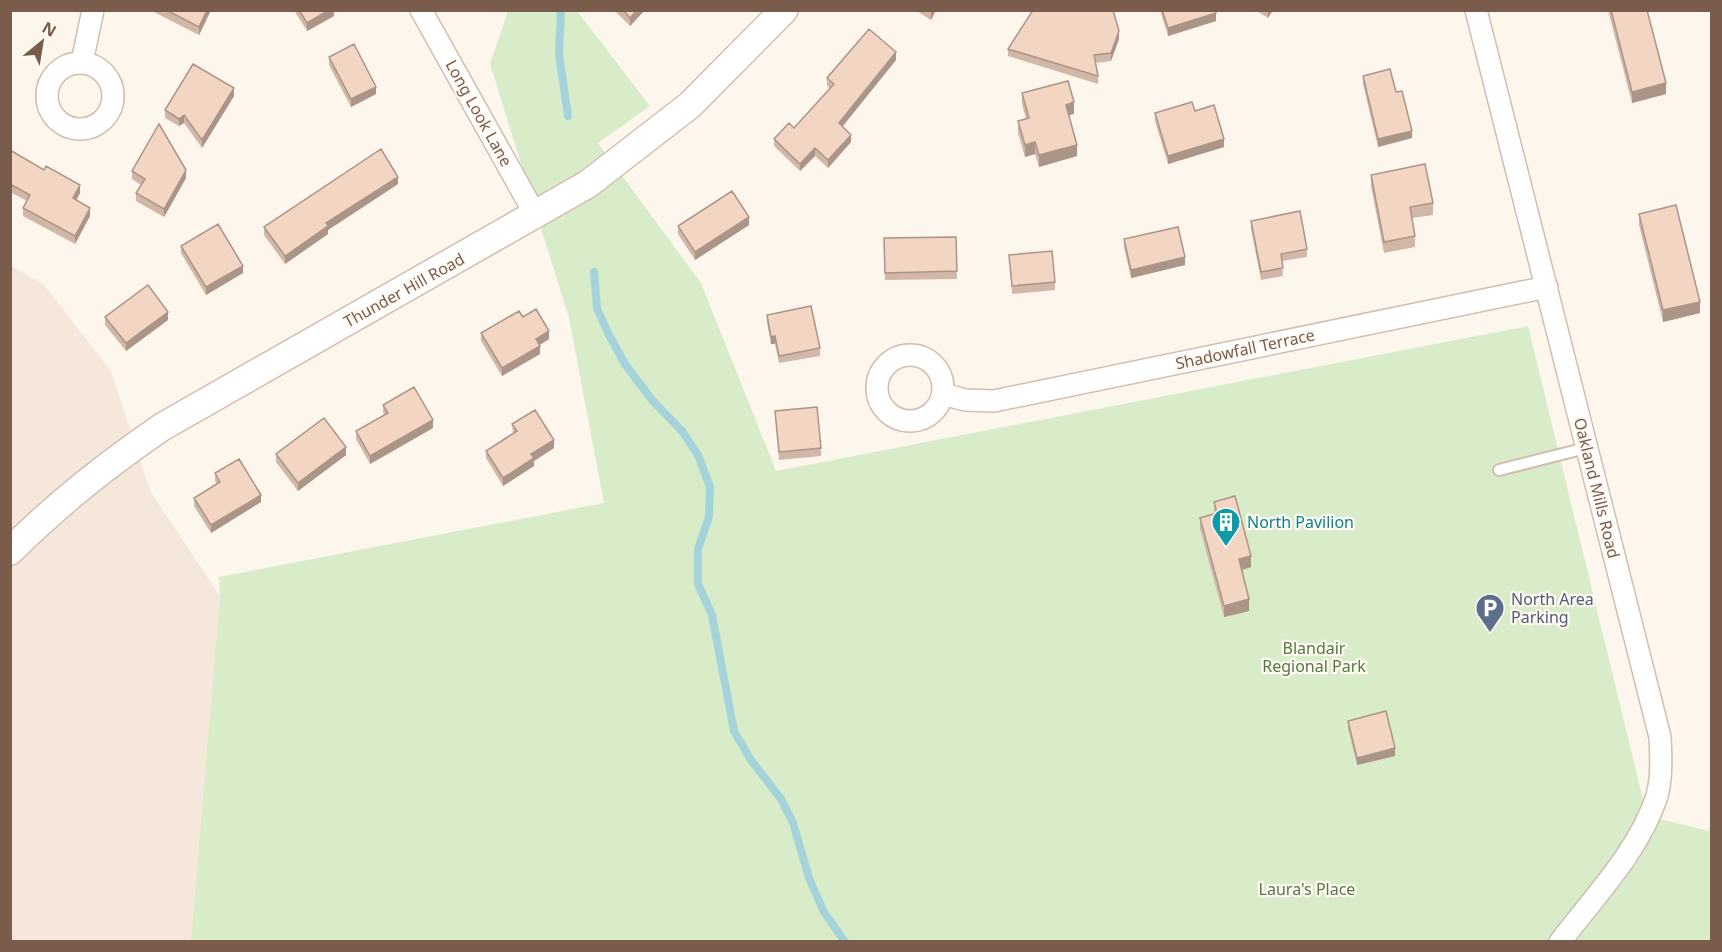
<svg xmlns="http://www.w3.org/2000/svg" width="1722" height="952" font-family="'Noto Sans',sans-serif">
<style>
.residential{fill:#f5e8da}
.green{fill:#d8ecc9}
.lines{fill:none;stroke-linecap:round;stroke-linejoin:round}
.stream{stroke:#a5d3da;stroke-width:8}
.service-casing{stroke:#d1beb0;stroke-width:14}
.minor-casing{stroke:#d1beb0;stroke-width:24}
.tertiary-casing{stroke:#d1beb0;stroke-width:30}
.service{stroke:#fff;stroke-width:10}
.minor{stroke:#fff;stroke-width:21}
.tertiary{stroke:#fff;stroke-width:27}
.wall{fill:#d1b7a8}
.shaded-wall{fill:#aa9588}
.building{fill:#f3d5c3;stroke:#aa9588;stroke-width:1.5}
.labels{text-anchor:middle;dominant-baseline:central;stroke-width:4.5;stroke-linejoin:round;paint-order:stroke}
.street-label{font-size:16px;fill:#7a5c4d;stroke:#fffaf3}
.culture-label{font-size:16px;fill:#0d838f;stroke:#fffaf3;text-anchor:start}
.service-label{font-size:16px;fill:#4e5e75;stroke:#fffaf3;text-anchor:start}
.park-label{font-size:16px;fill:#537a41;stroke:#fffaf3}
</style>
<rect width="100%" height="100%" fill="#fdf6ec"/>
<path class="residential" d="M10 265 44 285 111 371 150 491 220 596 212 941H11Z"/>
<path class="green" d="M508 11H577L650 106 598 143 701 283 776 471 1528 326 1647 816 1709 831V828H1711V941L191 942 220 596 219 577 604 503 569 318 490 64Z"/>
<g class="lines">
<path class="stream" d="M561 10 559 54 568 116
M594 272 597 308 608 333 625 364 652 400 682 431 698 455 710 487 709 517 698 549V584L712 615 734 731 751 760 781 799 793 823 809 878 824 912 845 942"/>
<g class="service-casing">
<path id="service" d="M1499 470 1586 448"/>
</g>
<g class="minor-casing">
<path id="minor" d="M421 10 536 216
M1476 10 1660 737C1661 756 1662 777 1657 796 1639 851 1594 897 1560 942
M82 62 93 10
M47 96a33 33 0 1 1 66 0a33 33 0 1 1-66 0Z
M877 388a33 33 0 1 1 66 0a33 33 0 1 1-66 0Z
M943 394 965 400 994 401 1547 287"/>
</g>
<g class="tertiary-casing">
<path id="tertiary" d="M10 551C60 502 104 467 162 427L588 184 690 105 784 10"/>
</g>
<use href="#service" class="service"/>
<use href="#minor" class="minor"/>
<use href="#tertiary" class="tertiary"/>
</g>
<path class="wall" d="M150 10H211L199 35Z
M294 10H334V16L307 31Z
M614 10H645L630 26Z
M915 10H936L931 20Z
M1160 10H1216V21L1168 36Z
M1255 10H1273L1268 18Z
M1608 10H1647L1666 94 1632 103Z
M1119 39 1111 61 1095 63 1098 76V84L1008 56V49Z
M329 57 376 94 351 107 329 65Z
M896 60 842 126 851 142 828 168 815 156 800 171 774 146V139L794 128 830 89 827 85V78Z
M1363 76 1396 92 1412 138 1378 147 1363 84Z
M1022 93 1074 114 1069 115 1077 156 1039 167 1035 154 1025 157 1018 133V121L1026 119 1022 104Z
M234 96 202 148 184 123 179 126 165 118V110Z
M1195 111 1224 147 1168 164 1155 121V113Z
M10 150 80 193 76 200 90 216 75 244 23 216V208L27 201 10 192Z
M132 171 186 178 164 217 136 201V193L141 185 132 179Z
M1371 175 1433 203V215L1412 218 1415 236V247L1384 253 1371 186Z
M398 184 328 230V234L285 264 264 235V227Z
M1639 214 1700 313 1663 322 1639 225Z
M1251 221 1307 249V257L1282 261 1283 276 1261 280 1251 229Z
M749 225 695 260 678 234V226Z
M956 237 957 279 885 280 884 238Z
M1124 239 1185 265 1131 278 1124 247Z
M181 246 243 273 206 295 181 253Z
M1009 255 1055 282V290L1012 294Z
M767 315 820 348V356L779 363 775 344H771L767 323Z
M105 317 168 320 126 351 105 325Z
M523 317 549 339 540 345V354L502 376 481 341V333Z
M383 405 433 428 370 464 356 439V431L385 415 383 413Z
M775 411 821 448V456L779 460Z
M512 424 554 448 534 461V466L503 486 486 458V451L513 433Z
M276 454 346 455 298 491 276 462Z
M215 473 261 502 211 533 194 506V498L217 484 215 481Z
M1214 502 1251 567 1242 570 1249 611 1224 617 1200 529V518L1214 514Z
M1348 721 1395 756 1357 765 1348 729Z"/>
<path class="shaded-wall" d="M207 10H211L199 35V27Z
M329 10H334V16L307 31V23Z
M637 10H645L630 26V18Z
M931 10H936L931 20Z
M1268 10H1273L1268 18Z
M1216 13V21L1168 36V28Z
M1119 31V39L1111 61V53Z
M896 52V60L839 131V123Z
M1666 83V94L1632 103V92Z
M376 87V94L351 107V99Z
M234 88V96L202 148V140Z
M1074 102V114L1066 116V105Z
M184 115V123L179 126V119Z
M1412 131V138L1378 147V139Z
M851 135V142L828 168V160Z
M1224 139V147L1168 164V156Z
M1035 142V154L1025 157V145Z
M1077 145V156L1039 167V155Z
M815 148V156L800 171V164Z
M186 170V178L164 217V209Z
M398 177V184L328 230V234L285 264V256L326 223Z
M80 185V193L73 206V198Z
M90 208V216L75 244V236Z
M749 217V225L695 260V252Z
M1185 257V265L1131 278V270Z
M243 266V273L206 295V287Z
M1700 302V313L1663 322V310Z
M168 312V320L126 351V343Z
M549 331V339L536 347V339Z
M775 336V344H771V337Z
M540 346V354L502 376V368Z
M433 420V428L370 464V456Z
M554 440V448L534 461V466L503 486V478L531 454Z
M346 447V455L298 491V483Z
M261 495V502L211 533V525Z
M1251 556V567L1239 571V559Z
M1249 599V611L1224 617V606Z
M1395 748V756L1357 765V758Z"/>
<path class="building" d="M166 10H207L199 27Z
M299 10H329L307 23Z
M623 10H637L630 18Z
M1033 10H1113L1119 31 1111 53 1094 55 1098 76 1008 49Z
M1162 10H1216V13L1168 28Z
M1611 10H1647L1666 83 1632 92Z
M869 29 896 52 839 123 851 135 828 160 815 148 800 164 774 139 789 123 794 128 834 84 827 78Z
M354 44 376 87 351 99 329 57Z
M193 64 234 88 202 140 184 115 179 119 165 110Z
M1390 69 1396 92 1402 91 1412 131 1378 139 1363 76Z
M1068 81 1074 102 1066 105 1077 145 1039 155 1035 142 1025 145 1018 121 1029 118 1022 93Z
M1192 102 1195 111 1214 105 1224 139 1168 156 1155 113Z
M159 124 186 170 164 209 136 193 145 179 132 171Z
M381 149 398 177 326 223 328 226 285 256 264 227Z
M10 150 44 170 46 166 80 185 73 198 90 208 75 236 23 208 30 195 10 184Z
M1425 164 1433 203 1410 207 1415 236 1384 242 1371 175Z
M732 191 749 217 695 252 678 226Z
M1676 205 1700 302 1663 310 1639 214Z
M1300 211 1307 249 1281 254 1283 268 1261 272 1251 221Z
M218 224 243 266 206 287 181 246Z
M1178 227 1185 257 1131 270 1124 239Z
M956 237 957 271 885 273 884 238Z
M1052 251 1055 282 1012 286 1009 255Z
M148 285 168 312 126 343 105 317Z
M811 306 820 348 779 356 775 336 771 337 767 315Z
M536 309 549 331 536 339 540 346 502 368 481 333 519 311 523 317Z
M414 387 433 420 370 456 356 431 388 413 383 405Z
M817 407 821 448 779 452 775 411Z
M535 410 554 440 531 454 534 458 503 478 486 451 517 431 512 424Z
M324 418 346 447 298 483 276 454Z
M239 459 261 495 211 525 194 498 220 482 215 473Z
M1235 496 1251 556 1239 559 1249 599 1224 606 1200 518 1217 513 1214 502Z
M1386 711 1395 748 1357 758 1348 721Z"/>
<defs>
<g id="building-pin" transform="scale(1.5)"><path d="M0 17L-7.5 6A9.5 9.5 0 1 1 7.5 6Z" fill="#0f9aa8" stroke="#fffaf3"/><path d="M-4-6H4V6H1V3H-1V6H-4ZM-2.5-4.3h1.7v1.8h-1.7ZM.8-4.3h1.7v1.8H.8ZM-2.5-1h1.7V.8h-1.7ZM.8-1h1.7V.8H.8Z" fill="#fff"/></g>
<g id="parking-pin" transform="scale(1.5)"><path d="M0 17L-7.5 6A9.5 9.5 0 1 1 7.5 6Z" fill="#5c6f8a" stroke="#fffaf3"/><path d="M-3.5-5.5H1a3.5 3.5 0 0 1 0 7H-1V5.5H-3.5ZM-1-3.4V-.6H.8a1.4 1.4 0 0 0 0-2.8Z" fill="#fff"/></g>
</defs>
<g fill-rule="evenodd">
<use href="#building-pin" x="1226" y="522"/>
<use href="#parking-pin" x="1490" y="608"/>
</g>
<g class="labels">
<g class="street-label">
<text transform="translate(479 113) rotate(61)">Long Look Lane</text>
<text transform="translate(404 290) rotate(-29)">Thunder Hill Road</text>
<text transform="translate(1245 349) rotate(-12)">Shadowfall Terrace</text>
<text transform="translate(1597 488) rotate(76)">Oakland Mills Road</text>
</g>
<g class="culture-label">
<text x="1247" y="522">North Pavilion</text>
</g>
<g class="service-label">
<text x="1511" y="599">North Area<tspan x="1511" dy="18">Parking</tspan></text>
</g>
<g class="park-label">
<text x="1314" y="648">Blandair<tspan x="1314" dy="18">Regional Park</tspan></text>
<text x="1307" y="889">Laura's Place</text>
</g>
</g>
<rect width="1722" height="952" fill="none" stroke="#7a5c4d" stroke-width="24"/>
<g transform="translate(42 42) rotate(30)" stroke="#fffaf3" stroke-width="4.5" paint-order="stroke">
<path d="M0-4.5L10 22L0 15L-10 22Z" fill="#7a5c4d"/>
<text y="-9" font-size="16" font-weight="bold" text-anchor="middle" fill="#7a5c4d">N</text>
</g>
</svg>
